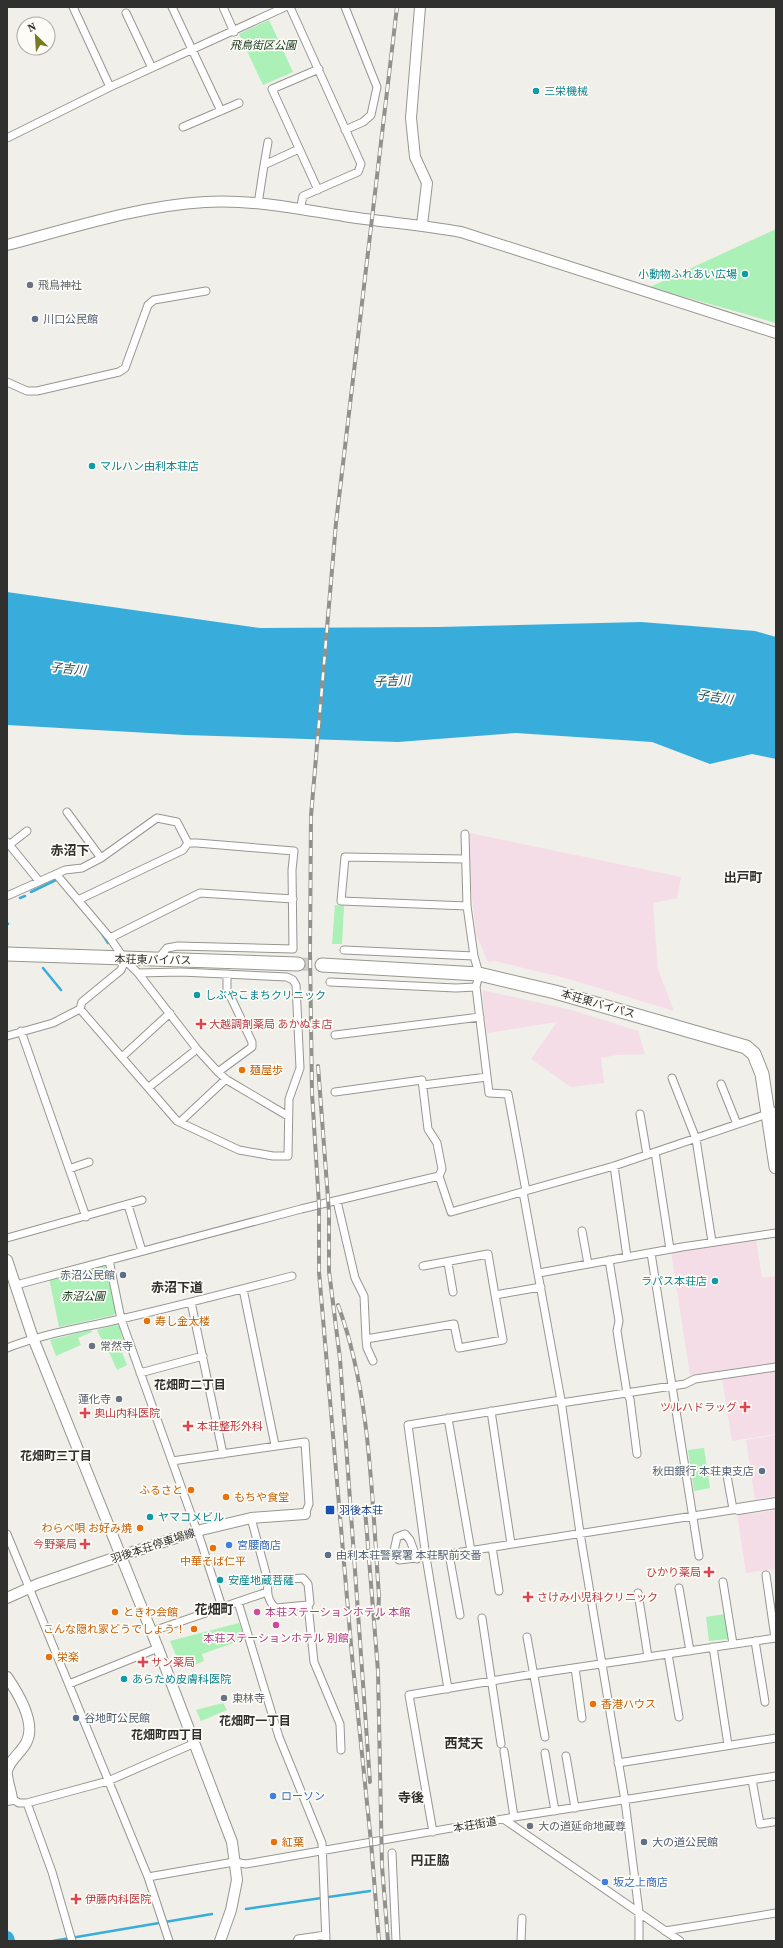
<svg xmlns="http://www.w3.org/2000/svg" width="783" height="1948" font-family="'Source Serif 4','Noto Sans JP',serif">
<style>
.commercial{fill:#f5dde8}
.green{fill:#abf0b6}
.water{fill:#38addc}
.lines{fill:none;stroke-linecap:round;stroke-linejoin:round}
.stream{stroke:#38addc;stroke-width:2.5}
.river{stroke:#38addc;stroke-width:14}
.highway-tunnel{stroke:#cac9c4;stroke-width:13;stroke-dasharray:13 6;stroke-linecap:butt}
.street-casing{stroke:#979690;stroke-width:9}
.secondary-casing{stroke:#979690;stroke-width:12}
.highway-casing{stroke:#979690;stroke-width:15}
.street{stroke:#fff;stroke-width:7}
.secondary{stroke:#fff;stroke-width:10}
.highway{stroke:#fff;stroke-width:13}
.rail-casing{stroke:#91918d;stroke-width:4}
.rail{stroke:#fdfcf6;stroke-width:2.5;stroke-dasharray:8;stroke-linecap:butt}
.culture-dot{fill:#0f9aa8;stroke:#fdfcf6;stroke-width:1.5}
.worship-dot{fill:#6b7280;stroke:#fdfcf6;stroke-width:1.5}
.service-dot{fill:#5c6f8a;stroke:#fdfcf6;stroke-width:1.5}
.health-dot{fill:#e0444e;stroke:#fdfcf6;stroke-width:1.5}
.food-dot{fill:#e8710a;stroke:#fdfcf6;stroke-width:1.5}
.transit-dot{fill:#1a4fb4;stroke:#fdfcf6;stroke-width:1.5}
.shop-dot{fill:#3f7fe0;stroke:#fdfcf6;stroke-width:1.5}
.hotel-dot{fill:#d1479c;stroke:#fdfcf6;stroke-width:1.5}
.labels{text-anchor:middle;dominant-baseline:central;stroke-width:3.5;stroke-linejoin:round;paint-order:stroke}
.park-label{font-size:11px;font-style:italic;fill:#103218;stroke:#fdfcf6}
.culture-label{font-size:11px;fill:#0d838f;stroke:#fdfcf6;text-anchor:start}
.worship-label{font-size:11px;fill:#5b616d;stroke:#fdfcf6;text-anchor:start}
.service-label{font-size:11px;fill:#4e5e75;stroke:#fdfcf6;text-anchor:start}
.street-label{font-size:11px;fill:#30302e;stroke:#fdfcf6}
.health-label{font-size:11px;fill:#be3a42;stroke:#fdfcf6;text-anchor:start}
.food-label{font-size:11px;fill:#c56008;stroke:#fdfcf6;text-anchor:start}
.transit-label{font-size:11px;fill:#164399;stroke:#fdfcf6;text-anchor:start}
.shop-label{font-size:11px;fill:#366cbe;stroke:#fdfcf6;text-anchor:start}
.hotel-label{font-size:11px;fill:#b23c85;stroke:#fdfcf6;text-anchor:start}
.water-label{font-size:12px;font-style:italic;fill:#214f64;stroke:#fdfcf6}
.neighbourhood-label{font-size:12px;font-weight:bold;fill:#30302e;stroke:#fdfcf6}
.quarter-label{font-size:13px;font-weight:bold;fill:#30302e;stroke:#fdfcf6}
</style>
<rect width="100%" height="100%" fill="#f0efe9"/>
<path class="commercial" d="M470 833 681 877 677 898 653 903 658 969 674 1011 569 979 495 961 488 962 476 934 469 869Z
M482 990 572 1010 638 1031 645 1054 617 1055 601 1058 604 1083 571 1087 531 1059 557 1022 487 1033Z
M756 1239 762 1278 776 1276V1363L690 1375 671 1252Z
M776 1370V1434L732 1441 722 1378Z
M776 1435V1496L755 1499 746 1440Z
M776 1510V1569L746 1573 737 1513 751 1514Z"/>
<path class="green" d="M269 20 293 72 263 85 239 34Z
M776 229V323L650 287Z
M335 905 344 906 342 944H332Z
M104 1265 108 1268 117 1310 114 1315 59 1327 49 1278Z
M115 1325 119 1326 123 1340 105 1347 97 1330Z
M91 1330 92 1332 78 1338 81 1345 56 1356 50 1340Z
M120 1347 127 1365 117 1370 109 1352Z
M704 1448 710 1488 694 1491 688 1450Z
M724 1614 728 1639 709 1641 706 1617Z
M239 1623 245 1639 202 1654 204 1661 187 1668 185 1664 180 1665 170 1641Z
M223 1703 227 1710 201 1721 196 1710Z"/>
<path class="water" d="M7 592 260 628 439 627 641 622 755 631 776 637V759L752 754 710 764 652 742 516 733 398 742 185 735 7 725Z"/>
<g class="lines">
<path class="stream" d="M31 892 58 879 59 880
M20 898 25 896
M7 923 8 924
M99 929 108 943
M43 968 61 990
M246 1909 370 1891
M53 1941 212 1914"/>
<path class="river" d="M7 1938 8 1941"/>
<path class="highway-tunnel" d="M298 964 322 965"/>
<g class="street-casing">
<path id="street" d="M73 7 110 87
M172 7 221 111
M223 7 234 32
M290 7 361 164 358 172 303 196 300 210
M345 7 377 87 371 115 363 122 345 130
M126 13 152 68
M183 127 239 103
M7 138 110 87 285 7
M264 165 268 142
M318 190 272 89 319 69
M258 204 264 165 299 149
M7 382 27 391H37L119 372 125 368 148 305 154 300 206 291
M67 812 101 858
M465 834 467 906 474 956 479 974 476 987 489 1093 508 1094 526 1191
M7 842 39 881
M9 845 27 831
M465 859 345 857 341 901 467 906
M56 874 110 938 125 960 138 973 197 1049 218 1072 227 1080 288 1116
M7 896 65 870 82 868 101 858 157 818 177 822 188 843
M78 900 183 850 188 843H197L294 851 292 870 293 949 178 946 167 948 158 959
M110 938 200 893 293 899
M344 950 474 956
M330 982 456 988 476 987
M80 1009 177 1121 239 1150 273 1156H288L289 1099 300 1068 296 985 293 980 287 977 181 972 138 973
M21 1031 86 1217
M335 1035 480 1017
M7 1036 53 1023 80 1009 82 1002 121 970 125 960
M122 1057 170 1013
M218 1072 252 1047V1042L227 989V974
M672 1078 696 1139 712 1242
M721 1084 737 1124
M423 1085 487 1077
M149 1087 197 1049
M335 1092 422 1080 428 1129 437 1143 442 1169 439 1176 451 1212 614 1166 776 1111
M640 1114 647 1155
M180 1122 226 1079
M655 1152 670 1249
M614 1166 627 1257
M69 1169 89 1162
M523 1192 561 1400 580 1533 625 1801 639 1912V1941
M337 1201 355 1278 364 1296 366 1339
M128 1205 142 1251
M582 1231 588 1264
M7 1238 142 1200
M651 1253 699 1556
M109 1260 121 1319 201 1542 222 1607
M609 1260 619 1321 617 1331 627 1393 630 1399 637 1454
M448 1263 453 1292
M423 1266 488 1254 495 1295
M539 1273 682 1247 776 1233
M16 1285 301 1209 439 1176
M243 1289 275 1445
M191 1302 223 1454
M7 1348C45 1333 82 1328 121 1319 178 1306 235 1291 292 1276
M373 1361 367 1348 366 1339 454 1324 459 1348 503 1340 495 1295 541 1287
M140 1373 203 1356
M561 1403 685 1384 695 1379 776 1367
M491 1411 511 1544
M448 1418 471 1551
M172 1461 305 1442 309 1504 305 1514
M726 1470 733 1509
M251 1518 268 1581C267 1591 267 1601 276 1608L308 1605
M7 1534 148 1877 169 1941
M492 1547 499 1591
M449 1554 460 1615
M417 1559 410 1540 405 1534 397 1537 394 1551 399 1560 449 1554 738 1509
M766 1575 775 1638
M268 1581 303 1578 308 1584 310 1603 308 1605 314 1662 340 1724 341 1750
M723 1582 733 1644
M679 1588 690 1651
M638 1593 648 1657
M238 1602 279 1737 322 1843 326 1941
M482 1618 501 1744
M150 1632 267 1592
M527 1637 545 1737
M755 1641 765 1702
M713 1647 728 1745
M668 1654 679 1717
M575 1668 582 1718
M69 1684 158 1648
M448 1689 426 1557 408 1425 561 1400
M504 1751 514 1817
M545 1753 555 1811
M566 1756 575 1808
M618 1763 776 1738
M752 1780 760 1824 773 1822
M12 1799 19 1803H27L108 1781 195 1743
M27 1803 52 1872 72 1941
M505 1820 680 1941
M433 1832 409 1695 533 1674 776 1638
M392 1853 396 1941
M148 1877 234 1862 246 1864 514 1817 776 1776
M665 1931 776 1913
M297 1941 298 1939 326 1935
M521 1941 522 1918"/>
</g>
<g class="secondary-casing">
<path id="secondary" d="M420 7 411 118 415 157 427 183 422 225
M7 245C72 228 138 206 205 202 252 199 298 209 344 216 383 222 422 225 461 232L776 333
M7 1260 33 1338 158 1648 232 1842 237 1880 231 1910 220 1941
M738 1509 776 1503
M7 1598 38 1584 102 1562 197 1531 251 1518 305 1514
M7 1677C18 1693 37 1724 26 1743 21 1753 10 1759 7 1771 6 1779 11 1790 12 1799L7 1800"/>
</g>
<g class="highway-casing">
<path id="highway" d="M7 954 298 964
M322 965 479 974 555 992 746 1047 754 1054 762 1074 776 1167"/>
</g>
<use href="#street" class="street"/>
<use href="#secondary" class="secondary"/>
<use href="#highway" class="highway"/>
<g class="rail-casing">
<path id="rail" d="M318 1066 329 1212V1271L340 1359 370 1782
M338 1305C371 1393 372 1503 379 1596L378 1618
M365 1509 378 1671 382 1866 388 1941
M379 1941 371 1842 352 1656 319 1272V1205L312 1093 310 953 311 816 336 523 397 7"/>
</g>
<use href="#rail" class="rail"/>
</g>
<g class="culture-dot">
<circle cx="536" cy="91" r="4"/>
<circle cx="745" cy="274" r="4"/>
<circle cx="92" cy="466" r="4"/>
<circle cx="197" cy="995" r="4"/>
<circle cx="715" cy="1281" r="4"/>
<circle cx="150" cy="1517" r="4"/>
<circle cx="220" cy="1580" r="4"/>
<circle cx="124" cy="1679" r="4"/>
</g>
<g class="worship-dot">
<circle cx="30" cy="285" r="4"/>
<circle cx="92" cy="1346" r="4"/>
<circle cx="119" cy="1399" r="4"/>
<circle cx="224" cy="1698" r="4"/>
<circle cx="530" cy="1826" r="4"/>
</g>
<g class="service-dot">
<circle cx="35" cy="319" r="4"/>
<circle cx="123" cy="1275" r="4"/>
<circle cx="762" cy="1471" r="4"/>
<circle cx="328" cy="1555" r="4"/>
<circle cx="76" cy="1718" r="4"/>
<circle cx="644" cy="1842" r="4"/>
</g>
<g class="health-dot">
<path d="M199 1018h4v4h4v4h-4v4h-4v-4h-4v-4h4z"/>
<path d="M743 1401h4v4h4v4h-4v4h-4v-4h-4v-4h4z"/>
<path d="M83 1407h4v4h4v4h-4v4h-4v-4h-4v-4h4z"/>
<path d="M186 1420h4v4h4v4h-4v4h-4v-4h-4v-4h4z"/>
<path d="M83 1538h4v4h4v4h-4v4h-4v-4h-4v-4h4z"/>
<path d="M707 1566h4v4h4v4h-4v4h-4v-4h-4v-4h4z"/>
<path d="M526 1591h4v4h4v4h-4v4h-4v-4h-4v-4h4z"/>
<path d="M141 1656h4v4h4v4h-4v4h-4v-4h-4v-4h4z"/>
<path d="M74 1893h4v4h4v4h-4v4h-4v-4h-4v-4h4z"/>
</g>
<g class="food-dot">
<circle cx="242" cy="1070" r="4"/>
<circle cx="147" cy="1321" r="4"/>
<circle cx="191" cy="1490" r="4"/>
<circle cx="226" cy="1497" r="4"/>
<circle cx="140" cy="1528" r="4"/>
<circle cx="213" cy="1548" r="4"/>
<circle cx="115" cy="1612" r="4"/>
<circle cx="194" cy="1629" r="4"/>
<circle cx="49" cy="1657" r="4"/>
<circle cx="593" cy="1704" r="4"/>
<circle cx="274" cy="1842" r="4"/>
</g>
<rect class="transit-dot" x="325" y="1505" width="10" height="10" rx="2"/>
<g class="shop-dot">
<circle cx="229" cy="1545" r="4"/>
<circle cx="273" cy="1796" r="4"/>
<circle cx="605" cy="1882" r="4"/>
</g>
<g class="hotel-dot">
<circle cx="257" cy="1612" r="4"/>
<circle cx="276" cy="1625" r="4"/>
</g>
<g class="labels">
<g class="park-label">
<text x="263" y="45">飛鳥街区公園</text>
<text x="83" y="1296">赤沼公園</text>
</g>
<g class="culture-label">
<text x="544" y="91">三栄機械</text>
<text x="737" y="274" text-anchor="end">小動物ふれあい広場</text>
<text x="100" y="466">マルハン由利本荘店</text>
<text x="205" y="995">しぶやこまちクリニック</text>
<text x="707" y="1281" text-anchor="end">ラパス本荘店</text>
<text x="158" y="1517">ヤマコメビル</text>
<text x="228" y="1580">安産地蔵菩薩</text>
<text x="132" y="1679">あらため皮膚科医院</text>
</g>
<g class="worship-label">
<text x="38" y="285">飛鳥神社</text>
<text x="100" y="1346">常然寺</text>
<text x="111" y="1399" text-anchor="end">蓮化寺</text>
<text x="232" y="1698">東林寺</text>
<text x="538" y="1826">大の道延命地蔵尊</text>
</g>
<g class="service-label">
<text x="43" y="319">川口公民館</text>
<text x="115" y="1275" text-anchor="end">赤沼公民館</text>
<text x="754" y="1471" text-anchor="end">秋田銀行 本荘東支店</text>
<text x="336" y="1555">由利本荘警察署 本荘駅前交番</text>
<text x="84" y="1718">谷地町公民館</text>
<text x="652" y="1842">大の道公民館</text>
</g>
<g class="street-label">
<text transform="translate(153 960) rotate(1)">本荘東バイパス</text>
<text transform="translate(598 1004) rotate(16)">本荘東バイパス</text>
<text transform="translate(153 1546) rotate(-18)">羽後本荘停車場線</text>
<text transform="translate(475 1825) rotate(-10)">本荘街道</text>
</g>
<g class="health-label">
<text x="209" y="1024">大越調剤薬局 あかぬま店</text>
<text x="737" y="1407" text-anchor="end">ツルハドラッグ</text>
<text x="94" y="1413">奥山内科医院</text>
<text x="197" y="1426">本荘整形外科</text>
<text x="77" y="1544" text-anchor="end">今野薬局</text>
<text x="701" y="1572" text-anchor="end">ひかり薬局</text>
<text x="537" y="1597">さけみ小児科クリニック</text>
<text x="151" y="1662">サン薬局</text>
<text x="85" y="1899">伊藤内科医院</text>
</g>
<g class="food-label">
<text x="250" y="1070">麺屋歩</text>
<text x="155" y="1321">寿し金太楼</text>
<text x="183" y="1490" text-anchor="end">ふるさと</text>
<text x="234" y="1497">もちや食堂</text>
<text x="132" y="1528" text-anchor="end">わらべ唄 お好み焼</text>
<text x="213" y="1561" text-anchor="middle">中華そば仁平</text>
<text x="123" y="1612">ときわ会館</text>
<text x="186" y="1629" text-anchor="end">こんな隠れ家どうでしょう！</text>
<text x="57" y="1657">栄楽</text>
<text x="601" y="1704">香港ハウス</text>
<text x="282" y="1842">紅葉</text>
</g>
<g class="transit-label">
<text x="339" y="1510">羽後本荘</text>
</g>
<g class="shop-label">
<text x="237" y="1545">宮腰商店</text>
<text x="281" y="1796">ローソン</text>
<text x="613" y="1882">坂之上商店</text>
</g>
<g class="hotel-label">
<text x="265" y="1612">本荘ステーションホテル 本館</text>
<text x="276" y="1638" text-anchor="middle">本荘ステーションホテル 別館</text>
</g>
<g class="water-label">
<text transform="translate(68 669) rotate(6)">子吉川</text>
<text transform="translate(392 681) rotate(-2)">子吉川</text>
<text transform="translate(715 697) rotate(9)">子吉川</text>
</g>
<g class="neighbourhood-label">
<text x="190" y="1385">花畑町二丁目</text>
<text x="56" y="1456">花畑町三丁目</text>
<text x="255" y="1721">花畑町一丁目</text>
<text x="167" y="1735">花畑町四丁目</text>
</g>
<g class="quarter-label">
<text x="70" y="850">赤沼下</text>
<text x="743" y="877">出戸町</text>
<text x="177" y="1287">赤沼下道</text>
<text x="214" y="1609">花畑町</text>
<text x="464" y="1743">西梵天</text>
<text x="411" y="1797">寺後</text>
<text x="430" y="1860">円正脇</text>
</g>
</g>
<rect width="783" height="1948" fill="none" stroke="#30302e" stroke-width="16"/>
<g transform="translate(36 36) rotate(335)"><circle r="19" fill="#fdfcf6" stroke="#abaaa6"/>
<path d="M0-3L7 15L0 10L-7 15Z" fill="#797b23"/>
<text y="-6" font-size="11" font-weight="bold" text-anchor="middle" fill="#30302e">N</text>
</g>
</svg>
